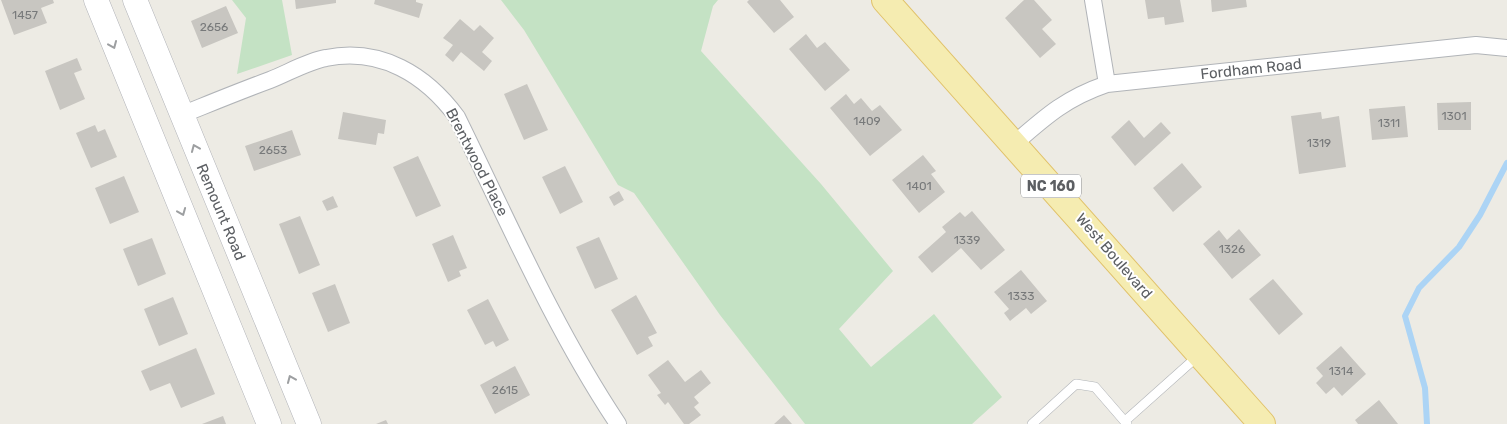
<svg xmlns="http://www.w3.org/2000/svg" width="1507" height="424" font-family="Rubik,sans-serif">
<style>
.green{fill:#c4e2c4}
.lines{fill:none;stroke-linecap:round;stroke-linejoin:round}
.stream{stroke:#acd4f5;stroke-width:6}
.building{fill:#c8c6c1}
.service-casing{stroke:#b1b4b8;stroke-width:10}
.minor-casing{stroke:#b1b4b8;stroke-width:18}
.secondary-casing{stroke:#b1b3b8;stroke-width:25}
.primary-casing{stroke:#e1c26a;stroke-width:28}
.service{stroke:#fff;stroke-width:9}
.minor{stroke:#fff;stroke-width:16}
.secondary{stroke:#fff;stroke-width:24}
.primary{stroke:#f5ecb1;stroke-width:26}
.oneway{stroke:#9d9fa1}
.labels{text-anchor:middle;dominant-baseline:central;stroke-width:4;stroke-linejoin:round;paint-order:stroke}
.number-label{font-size:12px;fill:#77797a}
.shield{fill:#fff;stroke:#8d8f92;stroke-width:1}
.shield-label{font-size:14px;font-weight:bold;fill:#5c5f63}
.street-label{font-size:15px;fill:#5c5f63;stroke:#fff}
</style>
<rect width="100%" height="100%" fill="#edebe4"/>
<path class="green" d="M232 0H282L292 55 237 74 246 18Z
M501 0H718L713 6 701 51 821 184 893 271 839 329 871 367 934 314 1002 397 972 424H805L720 315 634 193 618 185 524 30Z"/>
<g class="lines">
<path class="stream" d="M1427 424 1425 388 1405 316 1419 288 1459 247 1480 215 1507 163"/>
</g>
<path class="building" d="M1 0H53L54 3 41 8 47 23 14 35Z
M295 0H336V3L296 9Z
M375 0H416V2L423 4 419 18 374 4Z
M749 0H780L794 17 774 33 747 2Z
M1024 0H1034L1052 20 1042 29 1056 44 1040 58 1005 18Z
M1145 0H1180L1184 22 1165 25 1164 17 1148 19Z
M1211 0H1246L1247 7 1212 12Z
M226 6 238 33 202 48 191 21Z
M460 19 474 31 480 25 494 38 482 52 492 61 484 71 461 52 453 62 445 55 453 45 443 38Z
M806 34 817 48 825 42 850 70 825 91 789 49Z
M77 58 82 70 74 73 85 99 60 110 45 71Z
M527 84 548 130 524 140 504 94Z
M846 94 854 104 861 98 872 111 880 105 902 130 870 156 830 108Z
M1471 102V130H1438L1437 103Z
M1405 106 1408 137 1372 140 1369 109Z
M343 112 386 120 384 134 378 133 376 145 338 139Z
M1321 112 1322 119 1339 116 1346 167 1299 174 1291 116Z
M1129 120 1144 138 1161 122 1171 133 1135 166 1111 137Z
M95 125 98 132 105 129 117 157 91 168 76 133Z
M292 130 301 155 254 171 245 146Z
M923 155 936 171 931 174 945 192 919 213 892 180Z
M418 156 441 206 416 217 393 167Z
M1182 163 1202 187 1173 212 1153 188Z
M565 166 583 202 560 214 542 177Z
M124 176 139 212 110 224 95 188Z
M619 191 624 200 614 206 609 197Z
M333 196 338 207 327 211 322 201Z
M972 211 1005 250 981 270 961 248 932 273 918 257 946 232 942 227 960 212 965 217Z
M300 216 320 265 299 274 279 224Z
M1239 229 1261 255 1232 279 1203 244 1219 230 1227 240Z
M453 235 467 268 459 271 461 276 448 282 432 244Z
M599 237 618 279 595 289 576 247Z
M152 238 166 274 138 286 123 249Z
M1021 270 1047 301 1031 314 1026 308 1010 321 1004 313 1009 309 994 292Z
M1273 279 1303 314 1279 335 1249 299Z
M335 284 350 323 328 332 312 293Z
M636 295 657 333 648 337 653 346 637 355 611 310Z
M173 297 188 334 159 346 144 309Z
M488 299 509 340 496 347 493 341 485 345 467 310Z
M1341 346 1366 374 1342 396 1334 387 1326 394 1316 383 1323 376 1316 368Z
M196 348 215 394 181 408 170 383 150 391 141 371Z
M668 360 685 382 701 370 711 383 694 397 699 403 694 407 701 415 689 424H684L668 402 665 405 657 395 661 393 648 375Z
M515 366 530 395 495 414 480 385Z
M1379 400 1398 424H1358L1355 420Z
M784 415 792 424H774Z
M223 416 226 424H202Z
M386 420 388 424H376Z"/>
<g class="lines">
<g class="service-casing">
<path id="service" d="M1125 421 1199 355
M1032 424 1076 384 1095 387 1127 424"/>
</g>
<g class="minor-casing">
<path id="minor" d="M1093 0 1107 84
M181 115C211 103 240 91 270 80 288 73 308 61 326 58 381 47 426 75 457 117 508 221 554 328 618 424
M1014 144C1046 116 1066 98 1107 84L1476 45 1507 48"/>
</g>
<g class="secondary-casing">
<path id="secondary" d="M96 0 269 424
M135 0 309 424"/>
</g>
<g class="primary-casing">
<path id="primary" d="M885 0 1262 424"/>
</g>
<use href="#service" class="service"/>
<use href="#minor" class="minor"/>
<use href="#secondary" class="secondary"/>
<use href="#primary" class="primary"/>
</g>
<defs><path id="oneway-chevron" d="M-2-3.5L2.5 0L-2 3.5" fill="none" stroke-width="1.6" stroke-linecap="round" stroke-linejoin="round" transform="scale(1.25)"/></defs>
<g class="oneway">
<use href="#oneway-chevron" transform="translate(113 45) rotate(67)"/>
<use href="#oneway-chevron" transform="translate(195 148) rotate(-113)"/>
<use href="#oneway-chevron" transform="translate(182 212) rotate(68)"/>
<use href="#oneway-chevron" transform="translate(291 379) rotate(-113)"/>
</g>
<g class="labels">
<g class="number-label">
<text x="25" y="15">1457</text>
<text x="214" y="27">2656</text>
<text x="1454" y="116">1301</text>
<text x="867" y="121">1409</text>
<text x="1389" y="123">1311</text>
<text x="1319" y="143">1319</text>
<text x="273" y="150">2653</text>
<text x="919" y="186">1401</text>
<text x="967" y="240">1339</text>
<text x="1232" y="249">1326</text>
<text x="1021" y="296">1333</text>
<text x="1341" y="371">1314</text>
<text x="505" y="390">2615</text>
</g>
<rect class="shield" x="1021" y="174.5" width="60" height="23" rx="4"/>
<g class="shield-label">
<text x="1051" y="186">NC 160</text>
</g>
<g class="street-label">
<text transform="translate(1251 69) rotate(-6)">Fordham Road</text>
<text transform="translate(477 162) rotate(63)">Brentwood Place</text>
<text transform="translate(221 212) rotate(67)">Remount Road</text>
<text transform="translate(1114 256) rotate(49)">West Boulevard</text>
</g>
</g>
</svg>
